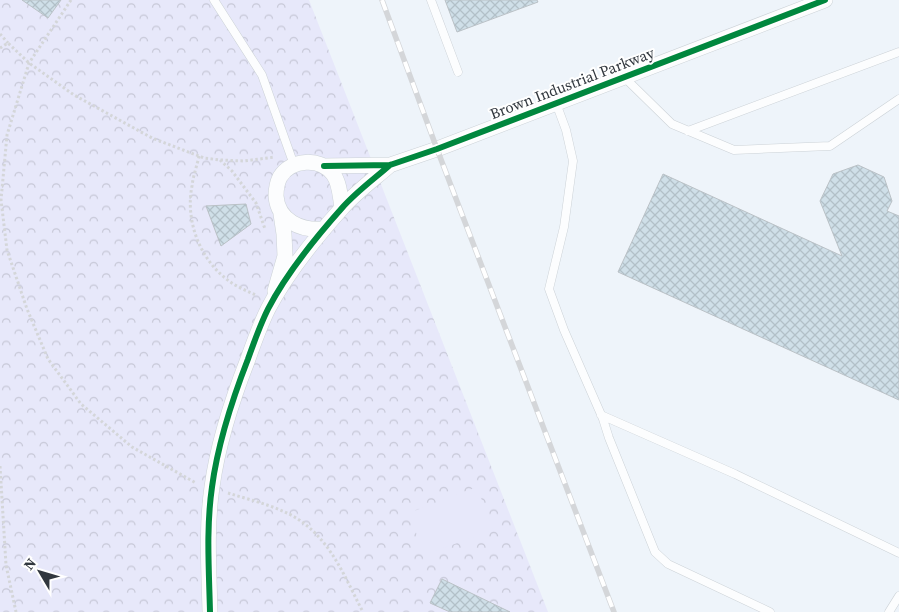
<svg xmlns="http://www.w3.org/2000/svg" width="899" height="612" font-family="'Source Serif 4',serif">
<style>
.park{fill:url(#park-crowns)}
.pitch{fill:#e7e8fa}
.building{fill:url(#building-cross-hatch);stroke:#bac1c6}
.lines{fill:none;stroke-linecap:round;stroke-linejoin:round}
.lane-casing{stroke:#ccd2d7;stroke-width:9}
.street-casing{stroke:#ccd2d7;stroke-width:16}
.path{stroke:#d4d6d9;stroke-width:3;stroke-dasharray:2.5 2.5;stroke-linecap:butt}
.lane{stroke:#fcfdfe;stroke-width:8}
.street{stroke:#fcfdfe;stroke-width:15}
.rail-casing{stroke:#d4d6d9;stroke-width:5.5}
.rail{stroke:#fff;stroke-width:4;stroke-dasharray:11;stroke-linecap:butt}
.cycleway-casing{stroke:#fff;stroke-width:9}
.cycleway{stroke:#00873e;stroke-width:6}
.labels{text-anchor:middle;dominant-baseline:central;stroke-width:4;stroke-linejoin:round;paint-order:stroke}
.street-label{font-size:15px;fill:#31373e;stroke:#fff}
</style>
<defs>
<pattern id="park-crowns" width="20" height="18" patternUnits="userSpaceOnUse" patternTransform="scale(1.25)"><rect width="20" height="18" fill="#e7e8fa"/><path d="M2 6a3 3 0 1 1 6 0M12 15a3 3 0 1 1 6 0" fill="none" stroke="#c7c8d7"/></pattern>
<pattern id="building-cross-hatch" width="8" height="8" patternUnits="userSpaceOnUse" patternTransform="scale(1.25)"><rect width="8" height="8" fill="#cfdfe8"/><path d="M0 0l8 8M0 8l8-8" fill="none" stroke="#b2c0c8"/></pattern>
</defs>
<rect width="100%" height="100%" fill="#eef4fa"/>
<path class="park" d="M0 0H309L548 612H0Z"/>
<path class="pitch" d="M477 487 493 530 424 555 409 513Z"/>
<path class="building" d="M22 0H61L48 18Z
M445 0H537L538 2 457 32Z
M858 165 884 177 892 201 887 211 899 216V400L618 272 663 174 842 256 820 201 833 174Z
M246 204 251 224 221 246 206 206Z
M442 579 510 612H450L430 603Z"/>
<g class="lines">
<g class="lane-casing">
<path id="lane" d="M214 0 262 75 294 165
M431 0 458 72
M624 77 672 124 734 150 830 146 899 99
M556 103 566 130 573 161 564 227 549 289 564 330 603 419 609 438 655 552 668 564 770 612
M688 131 899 52
M601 415 735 474 899 553
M889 612 899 596"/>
</g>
<g class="street-casing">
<path id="street" d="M324 166 390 165 437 149 825 0
M324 229C301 231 278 221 276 196 276 190 277 183 280 177 291 159 320 157 333 174 340 183 340 197 342 207
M275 291 285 256 284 234 281 214
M210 612C209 570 206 528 212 487 218 442 232 400 248 359 254 342 260 325 268 309 285 276 317 236 342 208 356 192 374 179 390 165"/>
</g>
<path class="path" d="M71 0 29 63 7 135 1 200 7 250 27 309 48 359 81 404 132 447 196 483
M0 34 8 43
M0 48 8 43 29 63 74 95 152 138 204 158 220 160 244 161 275 157
M199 156C197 166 193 176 192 186 185 221 200 260 229 281 237 287 247 291 256 295
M220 160 232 171 256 203 265 229
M0 466 6 565 16 612
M228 493C253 501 286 508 306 525 334 547 347 582 363 612"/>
<use href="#lane" class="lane"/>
<use href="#street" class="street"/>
<g class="rail-casing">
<path id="rail" d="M382 0 437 149 614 612"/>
</g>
<use href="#rail" class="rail"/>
<g class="cycleway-casing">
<path id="cycleway" d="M324 166 390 165 437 149 825 0
M210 612C209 570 206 528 212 487 218 442 232 400 248 359 254 342 260 325 268 309 285 276 317 236 342 208 356 192 374 179 390 165"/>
</g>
<use href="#cycleway" class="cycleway"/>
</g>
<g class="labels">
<g class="street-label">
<text transform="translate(572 83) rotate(-21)">Brown Industrial Parkway</text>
</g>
</g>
<g transform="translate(40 572) rotate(308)" stroke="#ffffff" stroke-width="4" paint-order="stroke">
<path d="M0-4L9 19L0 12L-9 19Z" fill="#31373e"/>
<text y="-8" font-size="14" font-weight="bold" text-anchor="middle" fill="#31373e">N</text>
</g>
</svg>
